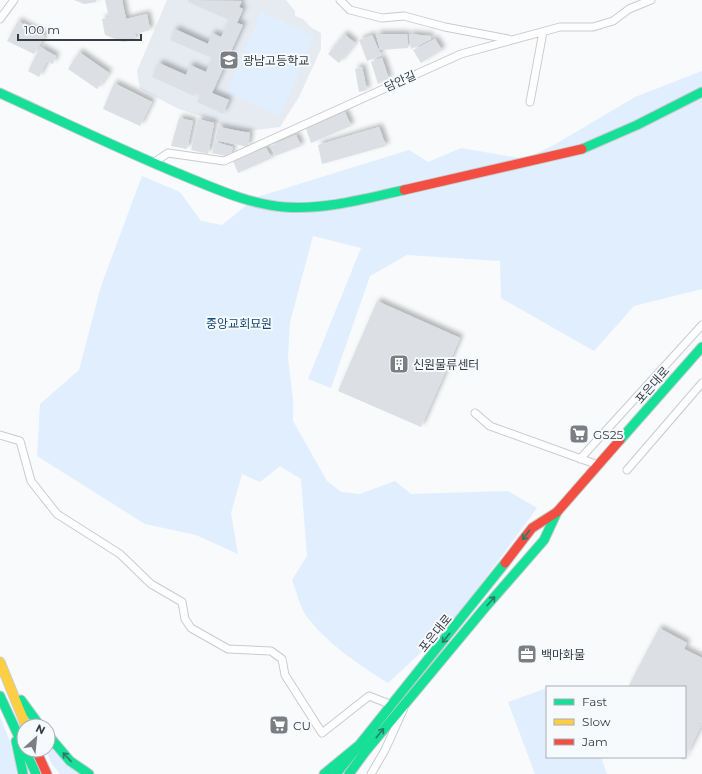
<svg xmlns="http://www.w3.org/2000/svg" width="702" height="774" font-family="Montserrat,'Noto Sans KR',sans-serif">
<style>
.built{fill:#e6ebf1}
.green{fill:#e1eefd}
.building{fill:#dce0e4;filter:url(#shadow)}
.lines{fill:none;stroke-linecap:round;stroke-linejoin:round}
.street-casing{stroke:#c8ccd0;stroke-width:9}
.fast-casing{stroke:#c8ccd0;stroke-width:11}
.slow-casing{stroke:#c8ccd0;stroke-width:11}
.jam-casing{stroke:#c8ccd0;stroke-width:11}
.street{stroke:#fefeff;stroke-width:7}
.fast{stroke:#16e098;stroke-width:9}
.slow{stroke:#ffcf43;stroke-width:9}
.jam{stroke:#f24e42;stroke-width:9}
.oneway{stroke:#2a7e65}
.labels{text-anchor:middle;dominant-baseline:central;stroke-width:4;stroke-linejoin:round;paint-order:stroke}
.poi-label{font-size:12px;fill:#373d43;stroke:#f7fafd;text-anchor:start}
.street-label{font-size:12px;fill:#373d43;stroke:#f7fafd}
.park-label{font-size:12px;fill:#164979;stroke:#f7fafd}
</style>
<defs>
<filter id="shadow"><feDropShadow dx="3.5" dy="-3.5" stdDeviation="2" flood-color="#0004"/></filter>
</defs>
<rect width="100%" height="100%" fill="#f8fafc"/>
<path class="built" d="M167 0H286L295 11V16L303 19 312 28 321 33V49L299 97 280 127 239 132 228 128 210 119 179 109 140 89 137 71Z"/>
<path class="green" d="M261 12 314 36 280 116 227 93Z
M702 71V289L634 306 594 351 501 298 500 261 407 255 370 276 331 388 308 379 361 248 313 236 290 322 288 358 293 400V421L327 481 341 492 360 494 395 481 411 494 508 491 537 508 451 625 388 683C359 665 329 645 307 617 300 608 297 592 292 580L307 556 301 479 280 466 260 482 242 474 231 513 238 554 196 535 145 524 37 456 40 404 79 370 101 286 142 176 180 192 201 221 222 225 257 197 409 150 428 162 461 148 525 159 554 145 635 97Z
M547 688V757H601L607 774H535L508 702Z
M0 717 9 739 18 774H0Z
M48 745 81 774H60L52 764 45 750H48Z"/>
<path class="building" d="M74 0H96V2L84 4Z
M105 0H122L126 19 147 14 150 30 135 34 136 40 123 42 105 35 102 19 109 17Z
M188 0 242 1 239 7 243 9 237 23 243 25 212 93 229 100 223 114 197 102 201 94 196 92 194 96 152 77 159 63 186 75 190 65 206 72 212 58 170 40 175 29 208 44 212 33 221 37 229 20 188 2Z
M18 21 45 36 34 54 7 41Z
M344 34 355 43 339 63 328 54Z
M376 34H407L408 48 380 50Z
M409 34 430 36 431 39 411 49Z
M372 35 381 55 367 61 359 40Z
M435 39 442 50 421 63 413 50Z
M40 47 56 56 53 64 47 61 39 77 28 71Z
M79 52 109 73 97 89 68 69Z
M382 58 389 79 378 84 371 62Z
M362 67 367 90 359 92 355 69Z
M114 83 152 102 140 126 103 109Z
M345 112 351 126 311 143 306 129Z
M179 118 193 121 187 149 171 146Z
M198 119 214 123 208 154 191 150Z
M218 127 250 133 248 147 215 140Z
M379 127 386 146 322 164 318 145Z
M296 135 301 146 275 156 270 146Z
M215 142 233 147 230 157 212 153Z
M266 148 272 158 238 173 233 161Z
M377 301 460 338 421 427 338 391Z
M659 628 687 643 684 649 702 658V724L684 760 679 757H685V687H628Z"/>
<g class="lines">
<g class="street-casing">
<path id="street" d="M340 0 350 10 382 18 404 16 445 27 508 39
M0 19 14 0
M530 102 543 32
M153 163 168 153 224 161 461 54 560 27H593L613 21 629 9 651 0
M475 413 490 426 598 465
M0 435 20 441 31 481 57 514 120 554 151 584 182 602 185 619 191 628 228 649 271 651 282 659 285 675 322 733 369 696 392 705
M580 459 702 325
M627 470 702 383
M371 774 385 750 404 708"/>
</g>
<g class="fast-casing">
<path id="fast" d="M0 93C59 120 117 148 177 173 212 187 247 204 284 207 325 210 364 199 404 190
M582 149 637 125 702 92
M620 440 702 347
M0 696 24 748
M21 700 40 726
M48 735 70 761 89 774
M16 741 23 774
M25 750 36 774
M365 752 483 610 544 540 557 512
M324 774 358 746
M336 774 505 563
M349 774 368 748"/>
</g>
<g class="slow-casing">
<path id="slow" d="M0 662 26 726"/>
</g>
<g class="jam-casing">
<path id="jam" d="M404 190 582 149
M505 563 532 528 557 512 620 440
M36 750 47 774"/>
</g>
<use href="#street" class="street"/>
<use href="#fast" class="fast"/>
<use href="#slow" class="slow"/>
<use href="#jam" class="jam"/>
</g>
<defs><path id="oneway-shaft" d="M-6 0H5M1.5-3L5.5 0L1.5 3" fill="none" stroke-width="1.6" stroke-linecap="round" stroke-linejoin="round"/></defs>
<g class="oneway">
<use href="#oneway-shaft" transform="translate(526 535) rotate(127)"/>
<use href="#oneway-shaft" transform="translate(491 601) rotate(-49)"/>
<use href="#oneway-shaft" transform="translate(446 638) rotate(129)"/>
<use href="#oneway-shaft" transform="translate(380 733) rotate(-51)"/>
<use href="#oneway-shaft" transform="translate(67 757) rotate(-133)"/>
</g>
<defs>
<g id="school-square" transform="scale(1)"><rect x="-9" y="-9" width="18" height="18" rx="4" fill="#7b7f84" stroke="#f7fafd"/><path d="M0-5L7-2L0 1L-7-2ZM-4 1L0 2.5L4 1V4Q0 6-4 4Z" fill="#fff"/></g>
<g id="building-square" transform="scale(1)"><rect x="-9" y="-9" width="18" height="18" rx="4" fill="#7b7f84" stroke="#f7fafd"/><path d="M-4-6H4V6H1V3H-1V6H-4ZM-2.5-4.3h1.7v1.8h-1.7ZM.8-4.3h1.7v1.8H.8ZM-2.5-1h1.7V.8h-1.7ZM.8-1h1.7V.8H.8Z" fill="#fff"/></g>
<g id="supermarket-square" transform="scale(1)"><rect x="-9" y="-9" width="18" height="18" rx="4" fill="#7b7f84" stroke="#f7fafd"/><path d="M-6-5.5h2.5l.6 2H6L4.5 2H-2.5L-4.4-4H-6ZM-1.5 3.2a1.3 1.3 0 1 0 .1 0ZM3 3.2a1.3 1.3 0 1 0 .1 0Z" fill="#fff"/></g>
<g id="office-square" transform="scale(1)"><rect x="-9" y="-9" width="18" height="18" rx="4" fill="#7b7f84" stroke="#f7fafd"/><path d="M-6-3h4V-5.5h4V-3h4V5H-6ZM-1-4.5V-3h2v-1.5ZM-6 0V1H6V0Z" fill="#fff"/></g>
</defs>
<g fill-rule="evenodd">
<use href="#school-square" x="229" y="60"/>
<use href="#building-square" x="399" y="364"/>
<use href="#supermarket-square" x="579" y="434"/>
<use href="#office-square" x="527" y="654"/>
<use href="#supermarket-square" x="279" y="725"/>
</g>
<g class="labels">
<g class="poi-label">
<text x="243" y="60">광남고등학교</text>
<text x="413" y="364">신원물류센터</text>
<text x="593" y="434">GS25</text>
<text x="541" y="654">백마화물</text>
<text x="293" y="725">CU</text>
</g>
<g class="street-label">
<text transform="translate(400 81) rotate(-24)">담안길</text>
<text transform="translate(652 385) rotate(-49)">포은대로</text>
<text transform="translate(435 633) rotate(-51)">포은대로</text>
</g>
<g class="park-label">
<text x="239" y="323">중앙교회묘원</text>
</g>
</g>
<rect x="546" y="686" width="140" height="72" fill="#f7fafd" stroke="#aaaeb3"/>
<rect x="554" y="699" width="20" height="6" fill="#16e098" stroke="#aaaeb3"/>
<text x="582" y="706" font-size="12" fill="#373d43">Fast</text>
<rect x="554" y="719" width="20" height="6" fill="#ffcf43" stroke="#aaaeb3"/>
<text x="582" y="726" font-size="12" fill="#373d43">Slow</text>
<rect x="554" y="739" width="20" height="6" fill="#f24e42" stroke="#aaaeb3"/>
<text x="582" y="746" font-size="12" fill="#373d43">Jam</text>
<g transform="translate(36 738) rotate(27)"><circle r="19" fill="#f7fafd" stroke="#aaaeb3"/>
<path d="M0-3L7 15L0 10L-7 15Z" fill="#7b7f84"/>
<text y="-6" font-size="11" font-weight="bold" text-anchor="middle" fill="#373d43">N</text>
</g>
<path d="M18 34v6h123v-6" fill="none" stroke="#373d43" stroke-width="2"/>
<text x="24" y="34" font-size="12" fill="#373d43" stroke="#f7fafd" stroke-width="3" paint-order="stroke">100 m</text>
</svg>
